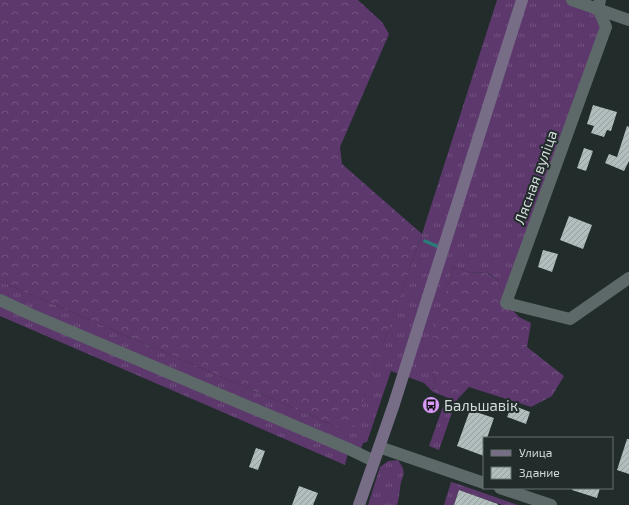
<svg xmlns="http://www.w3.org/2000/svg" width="629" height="505" font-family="'Exo 2',sans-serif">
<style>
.grass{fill:url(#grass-tufts)}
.forest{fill:url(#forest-crowns)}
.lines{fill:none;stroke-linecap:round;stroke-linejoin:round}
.stream{stroke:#297c78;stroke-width:3.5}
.building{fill:url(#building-hatch)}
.minor{stroke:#5d6968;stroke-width:12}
.secondary{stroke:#776d87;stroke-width:12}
.labels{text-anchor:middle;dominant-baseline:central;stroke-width:4;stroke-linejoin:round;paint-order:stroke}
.street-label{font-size:15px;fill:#d3dad9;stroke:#212c2b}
.poi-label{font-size:15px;fill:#d3dad9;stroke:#212c2b;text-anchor:start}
</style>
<defs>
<pattern id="grass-tufts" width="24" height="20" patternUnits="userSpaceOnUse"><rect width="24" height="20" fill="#5c386c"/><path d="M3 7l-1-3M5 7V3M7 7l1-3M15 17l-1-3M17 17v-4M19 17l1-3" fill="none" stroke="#725480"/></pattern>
<pattern id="forest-crowns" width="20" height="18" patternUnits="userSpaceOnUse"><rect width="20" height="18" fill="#5c386c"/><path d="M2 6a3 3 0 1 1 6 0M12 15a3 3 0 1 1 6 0" fill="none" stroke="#725480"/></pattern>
<pattern id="building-hatch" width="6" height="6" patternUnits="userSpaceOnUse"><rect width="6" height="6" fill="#b1bebd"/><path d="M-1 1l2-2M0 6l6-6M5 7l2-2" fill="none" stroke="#949f9e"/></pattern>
</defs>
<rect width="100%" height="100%" fill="#212c2b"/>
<path class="grass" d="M497 0H572L598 8 606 27 506 303 497 279 488 273 469 272 453 267 429 354 435 381 433 392 424 383 391 371 367 442 363 443 359 454 349 449 345 465 0 316V281L337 427 354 426 422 234Z
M446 398 456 401 439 450 429 446Z
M398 460C409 476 401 474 400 489 399 495 399 499 397 505H368L380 467 388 461Z
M451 482 458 484 518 505H502L459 490 454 505H444Z"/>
<path class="forest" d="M0 0H358L382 22 389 34 340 147 342 164 422 234 354 427H337L0 281Z
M453 267 469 272 487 273 497 279 506 303 519 317 531 323 527 347 564 376 552 396 531 407 469 387 456 401 433 392 435 381 428 354Z"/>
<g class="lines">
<path class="stream" d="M425 241 441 248"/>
</g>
<path class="building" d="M593 105 617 112 611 131 607 130 604 137 591 133 594 126 587 124Z
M627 126 629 127V161L624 171 605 163 609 154 617 157Z
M584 148 593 151 586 171 577 168Z
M569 216 592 225 583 249 560 240Z
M543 250 558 254 552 272 538 267Z
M512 405 530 412 526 424 507 417Z
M470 410 494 418 487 438H484V456L457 446Z
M627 439H629V474L617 470Z
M256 448 265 451 258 470 249 467Z
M299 486 318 493 313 505H292Z
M572 488H600L597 498 572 490Z
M459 490 498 504V505H454Z"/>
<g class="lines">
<path class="minor" d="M572 0 629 20
M600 0 598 8 606 27 506 303 570 319 629 278
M0 300 32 315 349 449 374 461
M379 447 484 483
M500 488 551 505"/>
<path class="secondary" d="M359 505 394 404 522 0"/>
</g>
<defs>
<g id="bus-disc" transform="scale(0.9)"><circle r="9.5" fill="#d99af7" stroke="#212c2b"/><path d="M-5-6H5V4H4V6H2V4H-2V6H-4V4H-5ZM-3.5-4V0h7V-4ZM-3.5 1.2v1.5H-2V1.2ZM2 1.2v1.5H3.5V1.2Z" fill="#111"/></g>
</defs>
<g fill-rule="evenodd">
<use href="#bus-disc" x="431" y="405"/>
</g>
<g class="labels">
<g class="street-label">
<text transform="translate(535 177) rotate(-70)">Лясная вуліца</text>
</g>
<g class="poi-label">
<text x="444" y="405">Бальшавік</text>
</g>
</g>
<rect x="483" y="437" width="130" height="52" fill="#212c2b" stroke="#687271"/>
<rect x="491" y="450" width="20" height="6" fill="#776d87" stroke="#687271"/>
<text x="519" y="457" font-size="12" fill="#d3dad9">Улица</text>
<rect x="491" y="467" width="20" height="12" fill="url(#building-hatch)" stroke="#687271"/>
<text x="519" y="477" font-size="12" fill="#d3dad9">Здание</text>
</svg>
